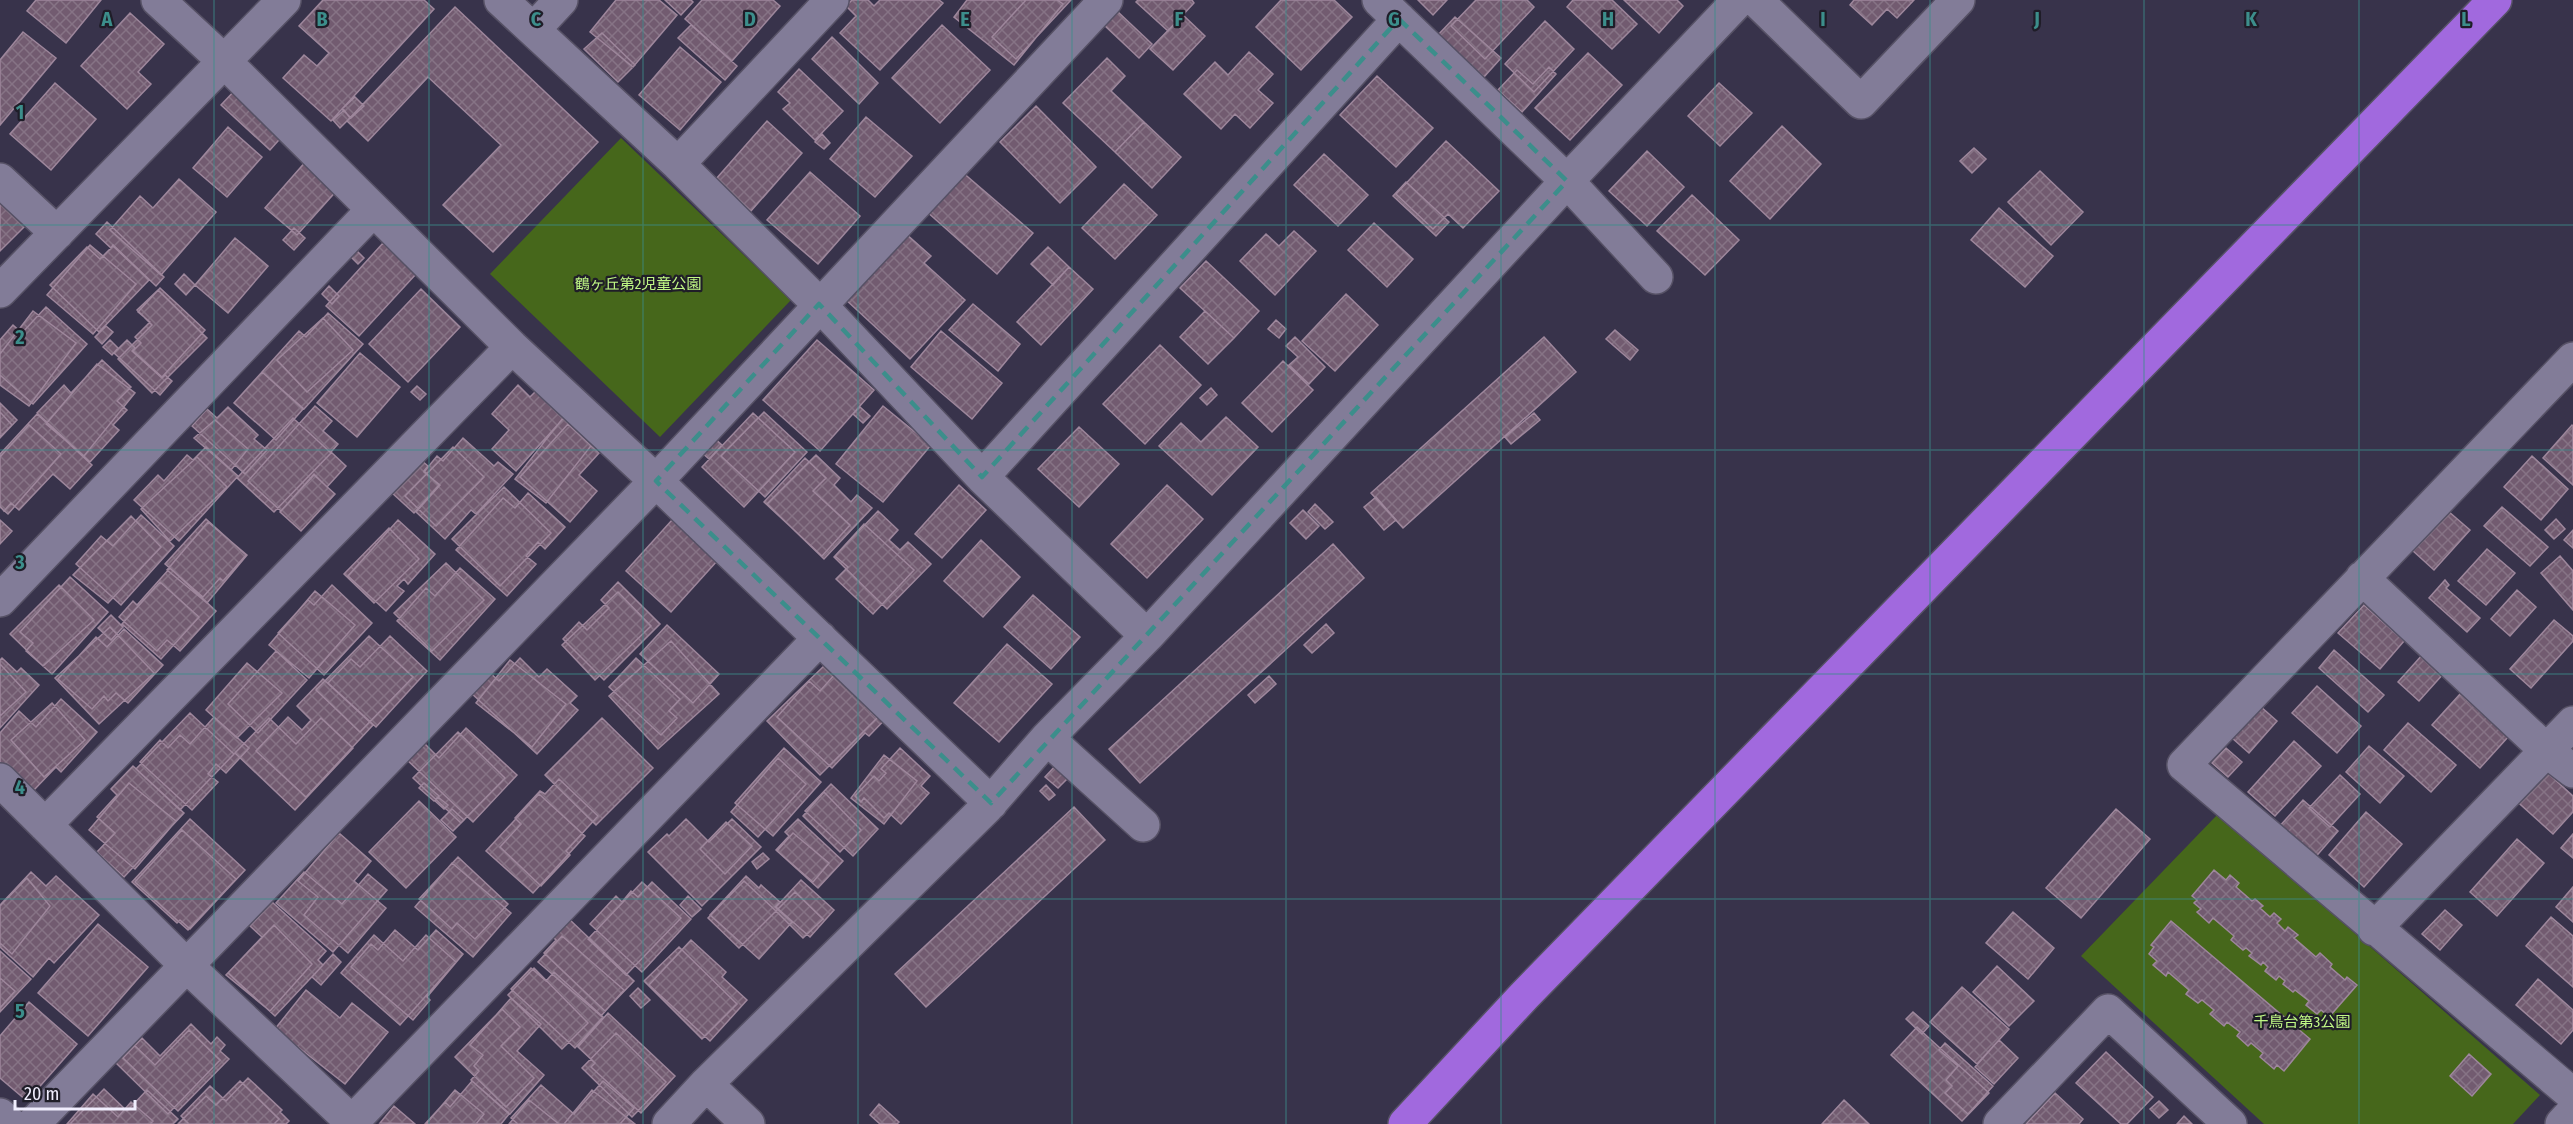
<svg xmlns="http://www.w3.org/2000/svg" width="2573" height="1124" font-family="'Fira Sans Condensed','Noto Sans JP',sans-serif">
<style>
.green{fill:#46671b}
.building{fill:url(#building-cross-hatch);stroke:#9e879c;stroke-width:1.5}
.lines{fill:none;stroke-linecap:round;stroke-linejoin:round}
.minor-casing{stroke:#565165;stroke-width:36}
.highway-casing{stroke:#565165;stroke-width:36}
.minor{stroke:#827c98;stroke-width:33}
.highway{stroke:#a169de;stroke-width:33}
.marked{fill:none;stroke:#3c8e8b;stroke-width:4.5;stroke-dasharray:12 8;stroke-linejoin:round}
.grid{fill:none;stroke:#3c8e8b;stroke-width:1.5;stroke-opacity:0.55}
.labels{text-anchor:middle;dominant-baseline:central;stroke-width:4.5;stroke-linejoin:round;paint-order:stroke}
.park-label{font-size:15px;fill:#c0f885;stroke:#1f1d28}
.grid-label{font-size:20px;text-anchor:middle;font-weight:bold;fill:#3c8e8b;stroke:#1f1d28;stroke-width:4.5;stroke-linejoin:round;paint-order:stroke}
</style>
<defs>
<pattern id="building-cross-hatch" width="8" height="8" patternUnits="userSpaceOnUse" patternTransform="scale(1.5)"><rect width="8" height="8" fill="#725b70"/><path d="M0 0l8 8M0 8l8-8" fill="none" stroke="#867385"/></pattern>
</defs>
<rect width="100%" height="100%" fill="#38334b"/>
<path class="green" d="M621 138 791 300 660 437 490 274Z
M2218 814 2540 1095 2513 1124H2264L2081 956Z"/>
<path class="building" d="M36 0H101L66 43 27 11Z
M323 0H424L434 9 331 121 283 78 304 55 317 66 329 53 299 26Z
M616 0H659L677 15 633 67 590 32Z
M665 0H691L693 2 681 15Z
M702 0H773L780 6 732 61 685 19Z
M852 0H868L874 6 880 0H939L943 3 880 70 840 33 856 16 846 6Z
M967 0H1057L1063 4 1014 65 954 17Z
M1026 0H1071L1016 59 992 37Z
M1138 0H1192L1194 3 1168 31 1136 2Z
M1281 0H1334L1352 17 1301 70 1256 27Z
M1418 0H1447L1433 15Z
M1476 0H1527L1534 7 1485 59 1451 26Z
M1573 0H1612L1637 24 1612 49 1567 7Z
M1624 0H1677L1683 6 1659 33Z
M1854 0H1914L1897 18 1887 9 1872 25 1850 5Z
M455 7 598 142 493 252 443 205 501 145 428 77 368 141 347 121Z
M1117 11 1152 44 1139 58 1104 25Z
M130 13 164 44 138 72 151 84 127 109 81 66Z
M1183 15 1205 36 1173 70 1150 49Z
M1455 17 1501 58 1484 77 1438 35Z
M1545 21 1574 49 1534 92 1505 64Z
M691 25 737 66 725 80 678 38Z
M942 25 990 70 940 123 892 78Z
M23 32 56 58 0 125V60Z
M602 33 635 65 618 82 584 49Z
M832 37 878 83 859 104 812 59Z
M680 47 721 82 680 130 639 95Z
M1249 52 1273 74 1258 90 1273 103 1250 128 1235 114 1221 129 1184 94 1215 62 1228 75Z
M1588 53 1622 85 1570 140 1535 108Z
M1107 58 1125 76 1111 91 1144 122 1115 152 1063 103Z
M1549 67 1556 74 1522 112 1498 90 1517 70 1533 84Z
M799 69 843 111 815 140 783 109 790 103 778 92Z
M1377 76 1433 128 1396 167 1340 115Z
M55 83 96 119 51 170 10 134Z
M1719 83 1752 113 1720 146 1688 116Z
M238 87 286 132 270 150 221 105Z
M355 97 364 106 351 118 342 109Z
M1036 106 1096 167 1060 203 1000 142Z
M344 110 350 118 340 128 333 120Z
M866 117 912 156 875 197 830 159Z
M767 121 802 153 751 211 716 179Z
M1144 122 1181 157 1152 188 1115 152Z
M1782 126 1821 164 1770 219 1730 181Z
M228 127 262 157 227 197 193 168Z
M822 134 830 143 824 149 815 142Z
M1446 141 1499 191 1463 228 1448 214 1433 229 1396 194Z
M1974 148 1986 159 1972 173 1960 161Z
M1647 151 1684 187 1647 226 1609 191Z
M1324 154 1368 195 1338 226 1294 185Z
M307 160 339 188 297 235 265 208Z
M961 171 1033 233 997 274 926 211Z
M2040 171 2083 212 2051 245 2008 202Z
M810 172 860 216 818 264 767 220Z
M179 179 216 212 161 275 110 230 140 196 153 208Z
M1406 182 1449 222 1436 236 1393 196Z
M1124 184 1157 215 1115 259 1082 228Z
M0 190 31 220 0 251Z
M1692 195 1739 240 1705 275 1657 231Z
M1999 208 2053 256 2025 287 1971 240Z
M107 222 164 277 156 286 113 245 111 248 96 234Z
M1374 223 1413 259 1387 287 1348 250Z
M294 228 305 238 294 250 283 240Z
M1294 231 1316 251 1275 295 1240 261 1266 234 1279 246Z
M905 233 931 256 924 263 965 300 910 359 844 298Z
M235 238 268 266 228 313 195 285Z
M383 243 416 274 359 336 326 306Z
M90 245 136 284 93 334 47 295Z
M113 246 149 280 99 332 50 285 87 247 100 259Z
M353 247 364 258 358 264 347 253Z
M1048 247 1069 267 1053 285 1031 264Z
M1206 261 1259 311 1234 338 1180 288Z
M1069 267 1093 289 1041 345 1017 322Z
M184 274 195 285 186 295 175 284Z
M329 286 339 296 332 304 322 294Z
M160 288 205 330 162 377 133 351 141 343 135 337 150 322 138 312Z
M421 289 460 327 408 382 369 344Z
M158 290 207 338 152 393 118 359 152 325 137 310Z
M1346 294 1378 325 1335 371 1302 341Z
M973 304 1020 344 998 371 949 330Z
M46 307 87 344 33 404 0 375V340L13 325 22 333Z
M33 311 76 343 29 406 0 385V354Z
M1205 311 1234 338 1208 364 1180 337Z
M328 313 363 344 304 409 262 372 299 331 306 337Z
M323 318 353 350 307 392 277 360Z
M1276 320 1286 329 1279 338 1268 329Z
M106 326 113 332 102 344 95 337Z
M1615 330 1638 350 1630 360 1606 339Z
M941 331 1002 383 972 419 911 367Z
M1295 337 1325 367 1309 384 1289 365 1298 357 1286 346Z
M1544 337 1576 372 1403 528 1371 493Z
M110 340 118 348 112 355 103 347Z
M127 340 135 348 132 351 162 378 165 375 172 381 160 395 114 353Z
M817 340 874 390 820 451 763 400Z
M1160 345 1201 385 1145 444 1103 404Z
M360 353 400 387 357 437 317 403Z
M102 360 131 387 117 401 127 410 113 425 119 430 90 462 37 413 64 385 71 393Z
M1283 361 1313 390 1272 432 1242 403Z
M97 364 135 393 84 456 46 424Z
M262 372 303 409 276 440 234 403Z
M518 385 530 397 542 385 570 411 516 471 492 449 509 430 492 414Z
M417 386 426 394 420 400 411 392Z
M1211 388 1217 395 1207 405 1200 398Z
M0 403 17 420 0 438Z
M315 406 332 421 323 431 338 444 331 452 346 466 327 487 314 474 281 511 248 481Z
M883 406 931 445 883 502 836 464Z
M228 407 258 435 254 439 267 450 245 474 192 426 207 409 217 418Z
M860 407 870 416 863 423 853 414Z
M0 412 12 425 0 437Z
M764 412 807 452 765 497 721 456Z
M753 413 795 452 744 507 702 467Z
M1534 413 1540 420 1511 444 1505 437Z
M37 414 92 465 70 489 53 474 19 510 11 503 4 511 0 506V454Z
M1226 417 1258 447 1212 495 1159 446 1181 423 1201 442Z
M293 418 331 453 274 512 237 478Z
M563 418 594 442 546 503 515 479Z
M215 420 248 449 231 470 194 438Z
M568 424 599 453 579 475 597 491 570 522 520 477Z
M29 425 61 454 8 514 0 507V457Z
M2572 425 2573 426V485L2543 458Z
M1079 427 1119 464 1079 507 1038 469Z
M713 437 722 445 709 459 700 451Z
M463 438 494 466 498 462 513 474 476 514 471 510 445 539 416 512 440 485 424 472 437 456 443 461Z
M206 447 238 476 179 541 134 500 158 475 164 481 187 455 193 460Z
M453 447 484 477 436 526 405 496Z
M816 455 840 478 834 485 851 502 857 495 872 508 824 559 767 504Z
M2532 456 2568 489 2541 520 2504 487Z
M197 457 227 487 170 541 141 509Z
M805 458 826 478 813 491 850 525 822 556 764 502Z
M421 460 428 466 424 471 439 485 414 513 391 492Z
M314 475 335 494 301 531 280 512Z
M959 485 986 510 942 558 915 534Z
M1167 485 1203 519 1147 578 1111 544Z
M504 487 551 533 500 586 452 539Z
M528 493 565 527 545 549 538 542 526 556 536 564 507 596 456 550 503 498 515 508Z
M1376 497 1396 520 1384 530 1364 507Z
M1315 504 1333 522 1325 529 1308 512Z
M2502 507 2548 547 2530 566 2484 526Z
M1303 510 1319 526 1306 539 1290 523Z
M878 511 898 530 889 540 900 550 908 542 931 564 887 609 834 557Z
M2448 511 2470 530 2434 570 2412 550Z
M141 515 174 546 121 605 76 564 101 536 113 546Z
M131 516 161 547 108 603 73 575Z
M206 519 246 555 223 581 220 578 203 597 165 564Z
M2556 519 2565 529 2554 539 2545 530Z
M0 520 12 531 0 544Z
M398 520 435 554 408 584 404 579 397 586 404 591 386 611 348 576Z
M672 520 717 561 671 612 626 571Z
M208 522 247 555 207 603 167 570Z
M864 524 914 570 873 614 836 579 848 567 835 556Z
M389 528 419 559 374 603 344 574Z
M2573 530V548L2564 540Z
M981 540 1020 577 983 617 944 581Z
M1333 544 1364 578 1140 783 1109 749Z
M2487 549 2515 573 2486 605 2458 581Z
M2560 556 2573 571V610L2541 573Z
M446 563 484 600 432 651 394 613Z
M170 568 216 611 180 651 167 640 157 651 119 617 133 601 137 605Z
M460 568 495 599 440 660 397 621 426 588 435 596Z
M70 577 108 612 52 674 26 651 33 643 20 632Z
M2445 580 2449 585 2446 588 2480 618 2467 632 2429 598Z
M160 582 199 617 161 659 122 624Z
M618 582 660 624 604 680 563 639 579 622 587 630 609 608 601 600Z
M59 585 94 620 43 666 10 634Z
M332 585 372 623 324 675 278 633 308 600 314 605Z
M2517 590 2536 607 2510 636 2491 619Z
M315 591 355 625 309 678 269 645Z
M618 592 651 626 595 680 562 645Z
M1033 595 1080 637 1051 669 1004 627Z
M2364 605 2404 641 2380 669 2338 633Z
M111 615 123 627 111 640 98 628Z
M2554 620 2573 636V641L2531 688 2510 669Z
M1326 624 1334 633 1312 653 1304 645Z
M667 625 719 674 693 703 640 654Z
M110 627 154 673 99 724 55 678Z
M124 629 163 665 128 703 116 693 108 701 104 696 92 709 58 679 96 637 107 647Z
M369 636 413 677 360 732 316 690Z
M390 636 427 671 376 727 328 683 351 659 360 667Z
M671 641 719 694 658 749 609 696Z
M1007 644 1052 684 999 742 954 703Z
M2334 650 2384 695 2368 712 2319 668Z
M276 651 307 680 258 733 228 704Z
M2423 654 2444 673 2419 701 2398 682Z
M2 658 17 672 21 668 39 685 0 728V660Z
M520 658 539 677 547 669 577 696 570 703 578 710 537 754 470 692 489 672 499 681Z
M636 658 680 699 669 711 677 718 661 735 609 687Z
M510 660 566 704 532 747 476 703Z
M247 663 282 693 237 738 206 710Z
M0 664 26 692 0 716Z
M844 664 894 710 869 736 865 733 832 768 777 717 809 681 820 691Z
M825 665 877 718 820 775 767 721Z
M1269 676 1276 684 1255 703 1248 695Z
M323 679 373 725 306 797 256 751 288 717 302 730 311 720 297 706Z
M2317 686 2361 726 2337 753 2292 713Z
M2460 694 2508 737 2480 768 2432 725Z
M61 699 97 732 61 772 56 767 33 791 0 766V733L19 711 36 727Z
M52 703 85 740 44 777 11 740Z
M2260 706 2277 721 2249 753 2232 738Z
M190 713 234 754 180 810 136 769Z
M214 717 249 748 226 773 216 764 208 774 218 782 192 810 140 762 160 740 168 748 180 735 190 744Z
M269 718 296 744 321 718 353 748 295 810 235 753Z
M602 718 653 768 596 825 545 775Z
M2408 723 2456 765 2431 792 2384 750Z
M466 728 517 775 473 822 405 758 422 741 439 758Z
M458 732 505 778 461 823 413 778Z
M2294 741 2321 766 2275 816 2248 792Z
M2369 746 2404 776 2380 803 2346 772Z
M784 748 821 782 773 836 735 803Z
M900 748 930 776 921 786 929 793 901 824 889 813 884 818 864 798 861 802 855 796 874 776 879 781 886 773 881 769Z
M2226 748 2242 762 2228 777 2212 763Z
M884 755 917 781 884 824 851 798Z
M778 758 806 784 758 837 731 812Z
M1057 764 1070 776 1058 788 1045 777Z
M133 766 184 813 124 877 97 852 115 833 97 817 117 795 111 789Z
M2540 766 2573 796V812L2553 834 2512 797Z
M2340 775 2360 794 2330 827 2309 808Z
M559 779 598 816 566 851 570 855 541 886 500 847 521 824 515 818 540 791 545 794Z
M129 783 176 821 135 869 89 830Z
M424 783 439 796 434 801 419 788Z
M831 784 878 829 853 856 805 811Z
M1046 785 1055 795 1049 800 1040 791Z
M824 792 861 830 840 852 803 816Z
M539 794 585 836 533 893 486 851Z
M438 797 448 805 444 809 435 801Z
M2303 800 2338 831 2313 860 2278 828Z
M419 801 456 837 406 888 369 852Z
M1074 807 1105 840 926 1007 895 974Z
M452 809 464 820 453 831 441 820Z
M2116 809 2150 839 2081 918 2046 888Z
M2366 812 2402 844 2364 887 2329 855Z
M190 819 245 870 190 929 180 920 177 923 132 882Z
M686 819 709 842 732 819 761 847 702 906 648 852 667 834 669 836Z
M798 819 843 861 818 888 776 850 789 836 785 832Z
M726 822 752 846 725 874 700 849Z
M182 830 236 879 188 930 135 882Z
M339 833 371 861 354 881 386 908 348 953 304 915 318 897 298 881Z
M793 833 829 863 813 882 777 851Z
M2573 834V858L2561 848Z
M2517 839 2544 863 2497 916 2470 892Z
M763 853 769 859 757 869 752 862Z
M458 857 508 904 475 939 457 923 452 929 419 899Z
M452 863 511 913 473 957 415 907Z
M2214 870 2226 880 2230 875 2239 883 2236 887 2252 901 2255 899 2263 906 2260 908 2270 917 2274 913 2281 919 2277 923 2285 931 2288 927 2298 935 2294 938 2316 957 2320 953 2332 964 2330 967 2345 980 2347 977 2357 985 2329 1017 2321 1010 2317 1014 2306 1005 2309 1001 2295 990 2293 992 2283 984 2285 981 2279 976 2276 980 2265 971 2268 967 2263 962 2261 965 2249 956 2252 953 2246 948 2243 950 2231 940 2234 936 2213 918 2209 923 2197 912 2201 909 2194 903 2197 900 2192 896Z
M31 872 46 886 56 876 99 915 54 963 49 958 33 977 0 947V905Z
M304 872 342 904 368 874 387 890 333 952 276 903Z
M746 876 759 888 761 885 780 902 775 907 792 922 759 959 710 915Z
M27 878 50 906 12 954 0 943V906Z
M801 880 834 910 810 937 776 907Z
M744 881 776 911 739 948 708 918Z
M642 882 681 918 626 975 588 939Z
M652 882 691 919 642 972 590 924 616 896 622 902 631 891 638 897Z
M2573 887V922L2556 907Z
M795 892 823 919 803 938 776 911Z
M688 896 701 909 692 917 680 905Z
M272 902 326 951 318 960 323 965 275 1016 228 973 262 937 250 926Z
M2445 910 2462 925 2440 950 2422 934Z
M2013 912 2054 948 2028 979 1986 943Z
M2551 917 2573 936V987L2526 946Z
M569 919 634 981 605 1011 544 953 556 940 552 936Z
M2171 921 2310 1039 2284 1071 2277 1065 2274 1069 2260 1057 2263 1053 2251 1043 2248 1046 2237 1036 2240 1032 2227 1022 2224 1026 2210 1014 2214 1010 2202 1000 2198 1003 2186 994 2189 990 2168 972 2166 976 2153 965 2157 961 2149 954 2154 947 2151 945Z
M98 924 148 967 88 1036 38 993Z
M274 925 312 964 270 1011 226 975Z
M395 930 418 950 436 930 463 954 427 997 430 1000 413 1020 351 967 371 944 378 950Z
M374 935 403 961 426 935 456 962 400 1025 341 973Z
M562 936 624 990 601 1016 538 962Z
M691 940 726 972 722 977 747 1000 710 1041 649 985Z
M679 947 737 1004 702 1039 644 981Z
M0 951 31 979 0 1012Z
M333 954 341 962 321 985 312 977Z
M1997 966 2034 1001 2009 1026 1973 992Z
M531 968 546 981 554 972 603 1017 575 1048 511 989Z
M534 968 588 1023 562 1049 508 995Z
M0 978 15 991 0 1008Z
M2538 979 2573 1010V1030L2561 1044 2516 1005Z
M1962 987 2009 1029 1977 1064 1930 1022Z
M638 988 650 1000 641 1008 630 996Z
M306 990 340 1018 352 1003 388 1032 345 1084 275 1029Z
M511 998 541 1024 517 1051 544 1075 510 1114 471 1080 479 1071 474 1066 483 1055 470 1045Z
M29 1002 77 1044 27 1101 0 1078V1036Z
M502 1009 520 1027 501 1046 534 1078 506 1107 455 1057Z
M1913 1012 1929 1026 1922 1034 1906 1019Z
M608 1013 675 1076 641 1113 591 1067 595 1063 578 1047Z
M191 1024 211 1044 217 1037 225 1045 220 1051 229 1059 178 1111 123 1058 142 1038 160 1056Z
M1917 1027 1989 1093 1962 1121 1891 1055Z
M189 1030 220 1060 168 1114 115 1062 132 1043 155 1065Z
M616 1033 666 1082 632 1117 582 1068Z
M1999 1040 2018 1058 1994 1084 1975 1067Z
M1945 1043 1993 1086 1968 1114 1945 1093 1952 1086 1946 1080 1958 1066 1939 1050Z
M2106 1052 2153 1097 2127 1124H2121L2076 1083Z
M2469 1054 2491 1074 2472 1096 2450 1076Z
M248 1078 282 1110 280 1112 289 1121 286 1124H189L181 1116 210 1086 226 1101Z
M240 1081 279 1119 274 1124H178L206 1096 216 1105Z
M472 1081 509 1114 501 1124H425L445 1102 450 1107Z
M603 1081 634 1108 620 1124H518L511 1118 541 1085 574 1114Z
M104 1089 127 1111 147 1090 178 1119 173 1124H70Z
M455 1090 484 1114 476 1124H426Z
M592 1090 635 1124H564Z
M2055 1093 2083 1119 2079 1124H2026Z
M93 1094 118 1117 131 1102 153 1121 150 1124H67Z
M529 1100 559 1124H509Z
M1844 1100 1869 1124H1822Z
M2159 1101 2168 1110 2159 1118 2150 1109Z
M879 1104 899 1122 897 1124H880L870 1115Z
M394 1106 415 1124 380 1123Z
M2184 1116 2192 1124H2177Z"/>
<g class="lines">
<g class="minor-casing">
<path id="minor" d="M158 0 224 61 512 347 656 481 991 803
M501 0 678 164 819 304 982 477 1147 636
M1379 0 1567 181 1656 277
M1756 0 1861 102 1958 0
M534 29 561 0
M678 164 832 0
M0 180 57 233
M0 291 284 0
M2573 359 2184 765 2573 1095
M982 477 1399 19
M2362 578 2547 751 2573 771
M0 600 373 210
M1047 738 1143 825
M0 780 188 967 354 1124
M45 825 512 347
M2374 929 2573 723
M706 1084 748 1124
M0 1115 10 1124
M352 1122 820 638
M33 1124 656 481 1106 0
M669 1124 706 1084 987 807 1047 738 1147 636 1567 181 1739 0
M2000 1124 2108 1011 2230 1124
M2562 1124 2573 1112"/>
</g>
<g class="highway-casing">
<path id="highway" d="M1405 1124 1524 996 2495 0"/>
</g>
<use href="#minor" class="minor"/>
<use href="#highway" class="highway"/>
</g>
<path class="marked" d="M1399 19 1567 181 991 803 656 481 819 304 982 477Z"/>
<path class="grid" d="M214 0V1124M429 0V1124M643 0V1124M858 0V1124M1072 0V1124M1286 0V1124M1501 0V1124M1715 0V1124M1930 0V1124M2144 0V1124M2359 0V1124M0 225H2573M0 450H2573M0 674H2573M0 899H2573"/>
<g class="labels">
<g class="park-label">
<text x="638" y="284">鶴ヶ丘第2児童公園</text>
<text x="2302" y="1022">千鳥台第3公園</text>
</g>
</g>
<g class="grid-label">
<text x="107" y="26">A</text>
<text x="322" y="26">B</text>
<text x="536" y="26">C</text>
<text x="750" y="26">D</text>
<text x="965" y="26">E</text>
<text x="1179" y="26">F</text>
<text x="1394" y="26">G</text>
<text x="1608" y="26">H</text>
<text x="1823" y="26">I</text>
<text x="2037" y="26">J</text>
<text x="2251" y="26">K</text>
<text x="2466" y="26">L</text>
<text x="20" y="119">1</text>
<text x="20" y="344">2</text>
<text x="20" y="569">3</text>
<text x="20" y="794">4</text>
<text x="20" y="1018">5</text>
</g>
<path d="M15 1100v9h120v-9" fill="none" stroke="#f0edfd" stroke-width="3"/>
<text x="24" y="1100" font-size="18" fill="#f0edfd" stroke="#1f1d28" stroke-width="4.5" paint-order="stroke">20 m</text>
</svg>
